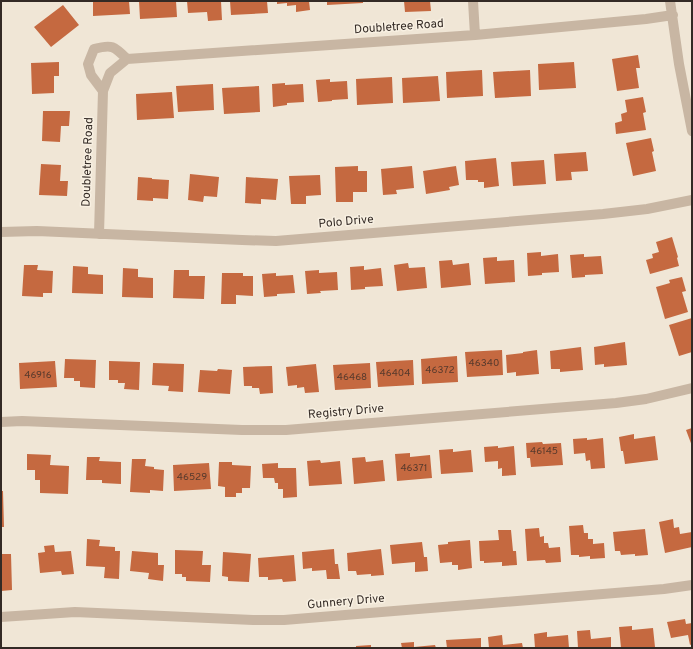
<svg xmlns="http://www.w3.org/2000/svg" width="693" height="649" font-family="Overpass,sans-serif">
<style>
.building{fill:#c56940}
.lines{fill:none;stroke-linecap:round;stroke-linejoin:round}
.street{stroke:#c8b6a3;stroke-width:10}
.labels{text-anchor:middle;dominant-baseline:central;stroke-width:3;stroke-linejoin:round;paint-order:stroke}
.number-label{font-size:10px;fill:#583a2c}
.street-label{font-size:12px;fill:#332a25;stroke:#f8f0e2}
</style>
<rect width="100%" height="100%" fill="#f0e6d6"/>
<path class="building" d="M93 1H129L130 14 93 16Z
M139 1H176L177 17 140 19Z
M187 1H221L222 20 208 21 207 12 188 13Z
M230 1H267L268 13 231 15Z
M277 1H309L310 10 296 12V5L287 6V3L277 4Z
M327 1H363V3L327 5Z
M404 1H430L431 11 405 12Z
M63 5 79 25 51 47 34 27Z
M638 55 640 68H636L639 88 617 91 612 59Z
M59 62V76H54V93L32 94 31 63Z
M574 62 576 88 539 90 538 64Z
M482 70 483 96 447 98 446 72Z
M530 70 531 96 495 98 493 72Z
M438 76 440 101 403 103 402 78Z
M392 77 393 103 357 105 356 79Z
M330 79V82L347 81 348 99 332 100V101L318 102 316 80Z
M285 83V85L303 84 304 102 287 103V105L273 107 272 84Z
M213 84 214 110 178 112 176 86Z
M259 86 260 112 224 114 222 88Z
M172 92 174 118 137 120 136 94Z
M643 97 646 112 643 113 646 130 616 134 615 123 622 121 621 114 627 112 625 100Z
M43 111H70L69 126H61L60 142 42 141Z
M651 138 654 151 652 152 656 171 633 176 626 143Z
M586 152 588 171 571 172 572 180 556 181 554 154Z
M496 158 499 186 484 188V182H478V180H466L465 161Z
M544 160 546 184 513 186 511 162Z
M41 164 61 165 60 181H68L67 196 39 195Z
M358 166V171H367V192H353V202H336L335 167Z
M412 166 414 188 396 190 397 194 383 195 381 169Z
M456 166 459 185 449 187 450 190 426 194 423 171Z
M190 174 219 177 217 197 204 196 203 202 188 200Z
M320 175 321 195 306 196V204H291L289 176Z
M138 177 152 178V179L169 180 168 199 153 198V201L137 200Z
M246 177 278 179 276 200 261 199V204L245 203Z
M672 237 678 257 677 258 679 266 650 274 646 260 653 258 652 254 659 252 656 242Z
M541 252V256L558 254 559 272 542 273V275L528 276 527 253Z
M584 254V257L601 256 603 274 585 275V277L572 278 570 255Z
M497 257V261L514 260 515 282 485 284 483 258Z
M452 260 453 265 469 263 471 285 441 288 439 261Z
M408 263 409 268 425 267 427 288 397 291 394 265Z
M24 265H38L37 270 53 271 52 293H43V297L22 296Z
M73 266 88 267V274L103 275V294L72 293Z
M364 266V270L381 268 383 286 365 287V289L351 290 350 267Z
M123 268 138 269V277L153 278V298L122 297Z
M174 270H189V276H205L204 299 173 298Z
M319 270V273L337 272 338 290 320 291 321 293 307 294 305 271Z
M222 273H243V276H253V296L236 295V304H221Z
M276 273V276L293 275 295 293 277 294V296L264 297 262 274Z
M682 277 686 291 682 292 688 312 665 319 656 287 670 283 669 280Z
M692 318V352L679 356 669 325Z
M625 342 627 365 604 367V364L595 365 594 347Z
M581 347 583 370 560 372V369H551L550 351Z
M502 350 503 375 467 377 465 352Z
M537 350 539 374 516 376V372L507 373 506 355 523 353V352Z
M457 356 458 382 422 384 421 359Z
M65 359 96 360 95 388 80 387V381H74V378H64Z
M413 360 414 385 378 387 376 362Z
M55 361 57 387 20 389 19 363Z
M109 361 140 362 139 390 124 389 125 383H118V380H109Z
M153 363 184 364 183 392 168 391 169 386 152 385Z
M370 363 371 388 335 390 333 365Z
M316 364 319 392 305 393 304 387 297 388V385L288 386 286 367Z
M272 366 273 393 260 394 259 388H252V386H244L243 367Z
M218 369 232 370 230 394 198 392 200 370 217 371Z
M692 428V446L686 430Z
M634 434V439L655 436 658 460 625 464 623 451H621L619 437Z
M587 438V440L603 438 605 468 591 469 590 460 586 461 585 453 574 454 573 439Z
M542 442 543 444 561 443 563 465 531 467 530 458H527L526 443Z
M498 446V448L514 446 516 475 502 476V468L498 469V461L485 462 484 447Z
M453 449V452L471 450 473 472 441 474 439 450Z
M410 453V457L430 455 432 478 397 481 395 454Z
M27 454 51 455 50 465 69 466 68 494 40 493V480H35V470H27Z
M87 457H100L99 461 121 462V484L102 483V480H86Z
M365 457 366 462 383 460 385 481 354 484 352 458Z
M132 459H146L145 466 154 467V469L164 470 163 491 150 490V493L130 492Z
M320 460 321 463 340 461 342 484 309 486 307 461Z
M219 462H232V465L251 466 250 488H242V493H236V497H225V487L218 486Z
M209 463 211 489 174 491 173 465Z
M278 463V468H296L297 497 283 498V489H278V483H275L274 478H263L262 464Z
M1 491H3L4 527H1Z
M673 519 674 528 679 527 680 534 692 532V547L665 553 659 522Z
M583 525 584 533H588V539H593V544L604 543 605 558 590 559V556L579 557V555H571L569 526Z
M539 528 540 537 544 536V543H548L549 548 560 547 561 562 546 563 545 560 527 561 525 529Z
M645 529 648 555 635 556V554L621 555 620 551H615L613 532Z
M498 530H511L513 551H516L517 565 502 566V562L484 563V561H480L479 541 499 540Z
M87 539 100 540 99 546 115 547V551H120L119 579 104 578 105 567 86 566Z
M470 540 472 568 458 570V565H452V562L440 563 438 545 448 544V542Z
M422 542 424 557H427L428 571 415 572V562L392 564 390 545Z
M54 545 55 552 71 551 74 574 62 575 61 571 40 573 38 553 45 552 44 546Z
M334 549 335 564H338L340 579H327L326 570 312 571V568L303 569 302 552Z
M381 549 384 575 371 576V574L357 575 356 571H348L347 553Z
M175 550 203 551 202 565H211L210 582 186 581V577H182V574H175Z
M132 551 158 553V565H164L163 581 148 579 149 573 130 571Z
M223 552 251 554 249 582 228 581V577L222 576Z
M1 554H11L12 590 1 591Z
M294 555 296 581 283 582 282 579 268 580V577H259L258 558Z
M685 619 686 624 692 623V644L690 645 688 635 671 638 667 622Z
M632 626V630L653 628 655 647 621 648 619 627Z
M590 630 591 639 611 637V648H578L577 631Z
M547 632V637L568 635 569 648H535L534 634Z
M502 635 503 645 522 643 523 648H489L488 637Z
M481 638V648H447L446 640Z
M414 642V647L435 645 436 648H402L401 643Z
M371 645V648H356V646Z"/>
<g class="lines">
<path class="street" d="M473 1 475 35
M670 1 679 64 692 131
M103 91 110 73 127 59
M1 232 37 231 242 240 276 241 603 214 647 209 692 200
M99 234 103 91 91 75 88 64 94 49C112 44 114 46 127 59L475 35 646 19 673 15
M1 422 22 421 242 430H286L616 403 646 399 692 388
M1 617 75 612 253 620H284L664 589 692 585"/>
</g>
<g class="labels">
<g class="number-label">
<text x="484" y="363">46340</text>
<text x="440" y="370">46372</text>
<text x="395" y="373">46404</text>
<text x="38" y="375">46916</text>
<text x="352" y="377">46468</text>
<text x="544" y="451">46145</text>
<text x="414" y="468">46371</text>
<text x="192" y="477">46529</text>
</g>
<g class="street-label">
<text transform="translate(399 27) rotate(-4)">Doubletree Road</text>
<text transform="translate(88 162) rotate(-88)">Doubletree Road</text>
<text transform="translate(346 222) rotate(-5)">Polo Drive</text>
<text transform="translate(346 412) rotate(-5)">Registry Drive</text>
<text transform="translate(346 602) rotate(-5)">Gunnery Drive</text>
</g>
</g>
<rect width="693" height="649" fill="none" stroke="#332a25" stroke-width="4"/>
</svg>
